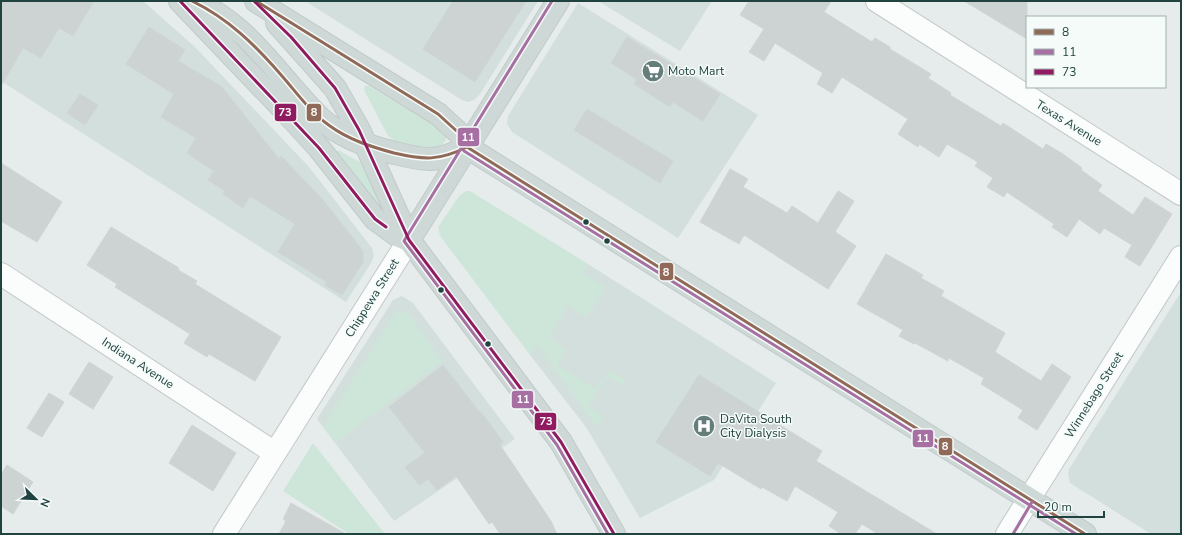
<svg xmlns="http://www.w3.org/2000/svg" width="1182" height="535" font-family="'Nunito Sans',sans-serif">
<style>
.built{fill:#d3dfdc}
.green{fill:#cee6da}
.building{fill:#ccd3d2;stroke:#ced5d4}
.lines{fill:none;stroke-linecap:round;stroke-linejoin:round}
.minor-casing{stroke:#c3c9c8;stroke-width:24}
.major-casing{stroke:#c1cbca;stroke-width:24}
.minor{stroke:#fbfcfc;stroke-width:22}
.major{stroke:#cdd8d7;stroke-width:22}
.bus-1-casing{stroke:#f5fbf9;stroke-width:6}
.bus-2-casing{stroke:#f5fbf9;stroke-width:6}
.bus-3-casing{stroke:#f5fbf9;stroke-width:6}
.bus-1{stroke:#916958;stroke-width:3}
.bus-2{stroke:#a670a3;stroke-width:3}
.bus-3{stroke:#901b61;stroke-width:3}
.bus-dot{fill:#204340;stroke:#f5fbf9;stroke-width:1.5}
.labels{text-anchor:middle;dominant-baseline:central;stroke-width:3;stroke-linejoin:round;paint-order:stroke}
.poi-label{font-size:12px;fill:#204340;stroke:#f5fbf9;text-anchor:start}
.street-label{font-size:12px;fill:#204340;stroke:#f5fbf9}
.line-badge{stroke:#f5fbf9;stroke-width:1.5}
.badge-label{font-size:11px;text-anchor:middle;font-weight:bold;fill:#fff}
</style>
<rect width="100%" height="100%" fill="#e6eceb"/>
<path class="built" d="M1 1H143L195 47 309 167 372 248 374 256 371 263 346 302 1 81Z
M305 1H538L480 94 474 100 468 102 462 100Z
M598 1H712L680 51Z
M578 3 758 115 678 238 512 132 507 124 508 116Z
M588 264 776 383 714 480 640 518 586 427 530 355Z
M1181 292V534H1151L1070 483 1068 474 1069 469Z
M402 296 413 303 515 439 394 521 317 419 393 300Z"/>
<path class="green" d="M365 86H369L445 132 447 135C446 141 443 146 437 148 420 146 402 147 388 136L364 90Z
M338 150 362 163 386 214 382 216 336 152Z
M466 191H470L588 264 582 273 606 288 588 315 585 316 568 306 549 337 566 350 557 365 595 389 609 372H613L627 382 623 385 607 376 588 406 601 415 602 419 596 426 537 345 530 355 440 236 438 227 459 196Z
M396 311H406L443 361 335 443 323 427Z
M313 443 381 529 385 534H349L283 491Z"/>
<path class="building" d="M1 1H94L73 36 59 28 41 58 23 48 1 86Z
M453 1H526L475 82 423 49Z
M749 1H831L824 12 872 42 875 38 890 47V49L931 74 928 78 951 93 950 95 1001 126 1003 123 1043 149 1046 144 1063 154 1082 168 1081 170 1102 185 1098 191 1133 215 1145 197 1172 214 1140 266 1125 257 1132 245 1104 228 1100 234 1079 219 1067 237 1052 227 1054 224 1007 192 1004 197 987 187 993 178 975 166 978 162 947 144 939 157 919 144 918 147 898 134 908 119 842 77 832 93 817 84 823 73 775 43 764 61 749 52 764 29 740 15Z
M964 1H1027V39Z
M149 27 185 50 178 61 221 86 279 159 281 156 323 200 363 251V262L342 295 325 285 327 282 278 252 295 224 250 196 243 208 223 194 225 191 208 180 214 171 187 153 196 138 161 117 174 94 126 64Z
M627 37 720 94 703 121 673 102 670 107 634 84 637 79 611 63Z
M80 94 98 105 85 125 67 113Z
M587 109 673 161 660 183 574 130Z
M1 163 62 202 37 242 1 221Z
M730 169 748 179 743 187 787 213 792 206 818 223 838 191 854 201 835 232 856 246 828 289 744 235 739 244 700 222Z
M111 227 179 268 178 270 197 281 195 284 281 337 255 381 209 354 207 357 184 343 190 334 115 287 117 284 87 265Z
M886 254 923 275 921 278 944 291 941 296 1005 333 995 352 1041 381 1052 364 1071 377 1037 430 1018 418 1023 410 981 384 984 378 949 358 948 361 915 343 914 344 899 336 903 330 857 304Z
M89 362 113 377 93 409 69 394Z
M443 365 480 413 481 412 503 442 500 445 551 521 557 534H500L492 522 489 524 456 476 437 490 428 479 419 485 405 467 425 453 389 407Z
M699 375 822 451 816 461 937 534H878L862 524 855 534H841L829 526 838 512 795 486 787 501 762 487 761 489 718 463 710 476 656 442Z
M49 393 64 402 42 437 27 428Z
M192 425 236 453 213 491 169 463Z
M7 465 33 482 13 514 1 506V475Z
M291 503 346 534H279L286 521 283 519Z"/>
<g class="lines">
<g class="minor-casing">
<path id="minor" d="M877 1 1181 194
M1 274 275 453
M224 534 409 240
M1007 534 1181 257"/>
</g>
<g class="major-casing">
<path id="major" d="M180 1 288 114 319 148 375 219 397 235 409 240
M192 1C249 23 279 79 321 119 341 137 369 147 395 153 426 161 438 163 467 147
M256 1 438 114 461 135 467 147 1085 534
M277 23 335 88 359 130 409 240 561 442 614 534
M409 240 558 1"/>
</g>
<use href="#minor" class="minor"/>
<use href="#major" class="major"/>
<g class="bus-1-casing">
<path id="bus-1" d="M192 1C229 19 255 45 282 76 297 93 311 113 330 126 349 140 372 147 394 153 424 160 439 161 467 147
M256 1 438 114 461 135 467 147 1085 534"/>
</g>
<g class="bus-2-casing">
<path id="bus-2" d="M552 1 404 241 557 445 608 534
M464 151 1076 534
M1013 534 1032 502"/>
</g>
<g class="bus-3-casing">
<path id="bus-3" d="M180 1 319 148 375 219 386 227
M254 1 291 37 335 88 359 130 409 240 561 442 614 534"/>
</g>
<use href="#bus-1" class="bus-1"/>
<use href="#bus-2" class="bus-2"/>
<use href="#bus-3" class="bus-3"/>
</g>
<defs>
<g id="supermarket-disc" transform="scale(1.15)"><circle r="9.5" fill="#657e7c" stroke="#f5fbf9"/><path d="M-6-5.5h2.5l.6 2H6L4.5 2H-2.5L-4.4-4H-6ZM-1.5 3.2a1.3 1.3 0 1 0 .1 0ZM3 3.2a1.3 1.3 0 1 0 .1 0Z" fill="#fff"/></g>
<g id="hospital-disc" transform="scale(1.15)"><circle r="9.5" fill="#657e7c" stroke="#f5fbf9"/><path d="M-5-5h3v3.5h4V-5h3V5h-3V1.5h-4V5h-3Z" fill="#fff"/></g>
</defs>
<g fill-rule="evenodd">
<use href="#supermarket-disc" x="653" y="71"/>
<use href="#hospital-disc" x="704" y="426"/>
</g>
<g class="bus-dot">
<circle cx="586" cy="222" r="3.5"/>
<circle cx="607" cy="241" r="3.5"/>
<circle cx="441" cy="290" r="3.5"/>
<circle cx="488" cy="344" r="3.5"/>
</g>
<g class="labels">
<g class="poi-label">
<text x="668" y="71">Moto Mart</text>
<text x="720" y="419">DaVita South<tspan x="720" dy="14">City Dialysis</tspan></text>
</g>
<g class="street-label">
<text transform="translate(1069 123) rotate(32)">Texas Avenue</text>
<text transform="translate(372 298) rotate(-58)">Chippewa Street</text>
<text transform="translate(138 363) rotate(33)">Indiana Avenue</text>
<text transform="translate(1094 395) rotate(-58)">Winnebago Street</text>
</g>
</g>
<g class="line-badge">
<rect x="274" y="103" width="23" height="19" rx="4" fill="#901b61"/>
<rect x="306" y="103" width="16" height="19" rx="4" fill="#916958"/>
<rect x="457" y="127" width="23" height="20" rx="4" fill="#a670a3"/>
<rect x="659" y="262" width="15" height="19" rx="4" fill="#916958"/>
<rect x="511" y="390" width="23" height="19" rx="4" fill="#a670a3"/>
<rect x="534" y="412" width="23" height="19" rx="4" fill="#901b61"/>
<rect x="912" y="429" width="22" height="19" rx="4" fill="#a670a3"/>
<rect x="938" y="437" width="15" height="19" rx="4" fill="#916958"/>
</g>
<g class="badge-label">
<text x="285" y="116">73</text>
<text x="314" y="116">8</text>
<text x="468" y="141">11</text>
<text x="666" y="276">8</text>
<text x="523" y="403">11</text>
<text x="546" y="425">73</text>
<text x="923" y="442">11</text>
<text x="945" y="450">8</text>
</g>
<rect width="1182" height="535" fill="none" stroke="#204340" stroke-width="4"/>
<rect x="1026" y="16" width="140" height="72" fill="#f5fbf9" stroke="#a0b1af"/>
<rect x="1034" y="29" width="20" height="6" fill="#916958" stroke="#a0b1af"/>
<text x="1062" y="36" font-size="12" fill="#204340">8</text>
<rect x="1034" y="49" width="20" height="6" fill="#a670a3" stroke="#a0b1af"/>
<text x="1062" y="56" font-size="12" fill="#204340">11</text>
<rect x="1034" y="69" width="20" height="6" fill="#901b61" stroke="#a0b1af"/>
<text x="1062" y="76" font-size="12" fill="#204340">73</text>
<g transform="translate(36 499) rotate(113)" stroke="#f5fbf9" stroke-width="3" paint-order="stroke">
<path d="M0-3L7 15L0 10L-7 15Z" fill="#204340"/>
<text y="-6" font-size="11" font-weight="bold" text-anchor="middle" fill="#204340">N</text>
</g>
<path d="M1038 511v6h66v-6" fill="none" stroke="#204340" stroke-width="2"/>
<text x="1044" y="511" font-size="12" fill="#204340" stroke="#f5fbf9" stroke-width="3" paint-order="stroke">20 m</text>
</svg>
